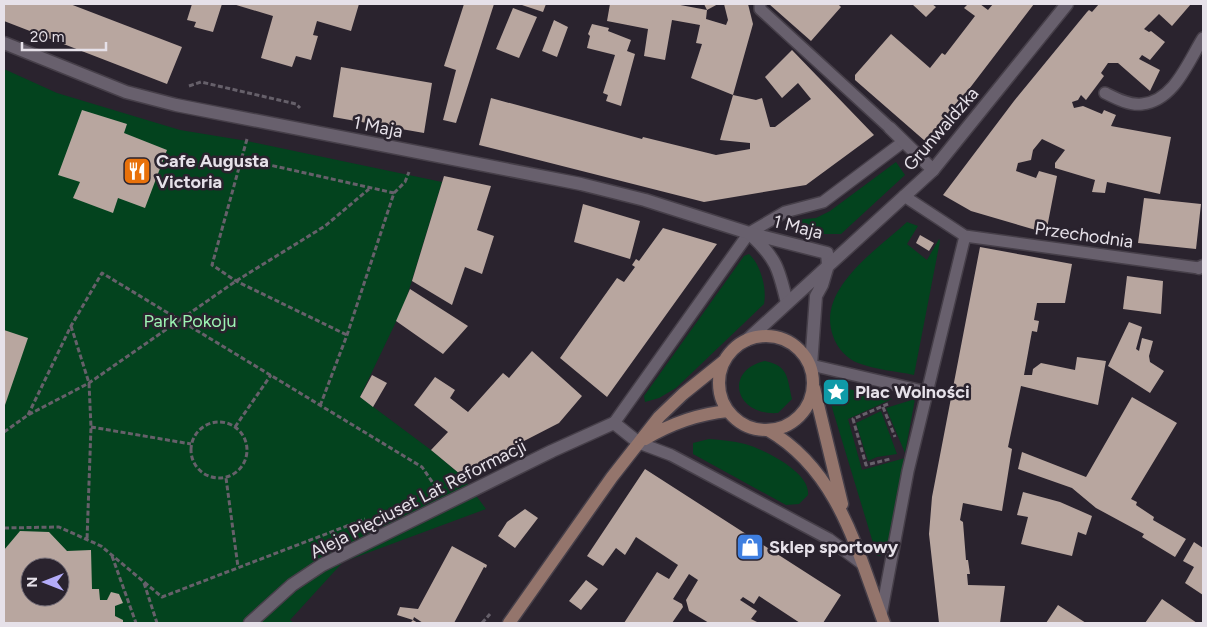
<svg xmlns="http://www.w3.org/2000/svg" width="1207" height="627" font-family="Figtree,sans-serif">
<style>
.green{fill:#03431e;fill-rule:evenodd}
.building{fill:#b8a69f;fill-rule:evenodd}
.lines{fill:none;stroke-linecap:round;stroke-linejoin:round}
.service-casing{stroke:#463f49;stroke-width:14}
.pedestrian-casing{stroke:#463f49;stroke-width:15}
.minor-casing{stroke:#463f49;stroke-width:15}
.tertiary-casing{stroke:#463f49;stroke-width:15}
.secondary-casing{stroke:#463f49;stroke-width:15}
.path{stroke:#66606a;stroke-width:3;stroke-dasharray:5 2.5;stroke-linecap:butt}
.service{stroke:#68606d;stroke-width:11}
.pedestrian{stroke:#68606d;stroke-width:12}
.minor{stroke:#68606d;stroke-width:12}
.tertiary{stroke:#68606d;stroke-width:12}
.secondary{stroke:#94756c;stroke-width:12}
.labels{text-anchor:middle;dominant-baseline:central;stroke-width:5;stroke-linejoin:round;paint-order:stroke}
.street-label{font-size:18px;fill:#e6e1e9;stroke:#2a232e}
.poi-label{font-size:18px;font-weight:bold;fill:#e6e1e9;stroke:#2a232e;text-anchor:start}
.park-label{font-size:18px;fill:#9cf3b2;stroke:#2a232e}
</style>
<rect width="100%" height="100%" fill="#2a232e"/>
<path class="green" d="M4 69 57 93 180 130 247 141 442 182 405 303 360 397 431 450 460 474 486 509 343 562 290 620 294 623H4ZM30 567H60V597H30Z
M896 162 905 175 841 234H818L791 227 794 220 816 218 830 211Z
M907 222 918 226 907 244 927 260 939 239 940 241 914 375C896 371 876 370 858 363 847 359 837 348 833 336 816 289 877 250 907 222Z
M749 254C761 265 767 289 764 304L676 388 659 398 645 402 644 396 744 256Z
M765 361C789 366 787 378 792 399L778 413C734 416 724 370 765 361Z
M844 388 892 399 848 419 862 470 905 458 887 547 880 556H877L830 401C831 394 837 389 844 388Z
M915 399 905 453 886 408Z
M881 411 897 454 877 457 868 461 856 423Z
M709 439C721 440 733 441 745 444 763 449 811 472 808 495L799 504 786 505 693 454V443Z"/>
<path class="building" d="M4 4H70L182 47 167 84 4 21Z
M192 4H222L213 32 194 27 196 22 187 20Z
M233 4H359L351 31 317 21 313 35 318 36 311 60 296 56 292 67 261 58 273 16Z
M464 4H494L456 123 443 120 456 70 444 66Z
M519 4H546L543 12Z
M610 4H675L707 10 704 4H718L707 10 706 19 726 25 728 20 724 4H748L753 24 733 95 691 78 702 44 696 43 700 25 672 20 665 60 644 56 648 29 607 21Z
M769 4H838L841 7 811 41Z
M912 4H932L936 7 926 17Z
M968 4H980L988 10 993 4H1034L963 97 925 141 855 80V75L891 34 930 68 942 53 945 55 975 16 964 8Z
M1099 4H1191L1172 26 1159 14 1144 29 1149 32 1151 31 1165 42 1150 60 1142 55 1139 59 1160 70 1150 91 1118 63H1108L1101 73 1104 76 1086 100 1081 95 1078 100 1072 102 1074 108 1083 106 1102 114 1104 110 1116 115 1111 126 1171 137 1160 194 1107 182 1105 193 1092 192 1095 180 1055 168V163L1065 150 1042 139 1033 150 1031 160 1018 163 1016 171 1036 178 1039 171 1057 176 1046 233 971 211 943 195 1014 101 1087 12 1089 10 1092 12Z
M513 8 537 17 519 58 496 49Z
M554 20 568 27 557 57 542 51Z
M592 24 609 28 608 31 631 40 627 51 635 54 621 106 606 101 608 95 603 93 615 55 587 48 590 36 588 34Z
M792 50 874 135 806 185 704 202 479 145 491 98 642 139 643 137 716 155 750 149V143L720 140 733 95 756 100 762 98 770 127H775L811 99 798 83 782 98 765 77Z
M341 67 432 83 424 133 333 117Z
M82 110 127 124 124 133 167 150 145 208 118 198 113 213 73 198 80 182 58 175Z
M444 176 491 186 477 230 494 236 482 274 465 267 452 305 412 281Z
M1144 198 1201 204 1196 249 1138 243Z
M583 204 640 221 630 259 574 242Z
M663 228 717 244 607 397 560 358 617 278 624 282 635 267 632 265 636 259 639 261Z
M920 235 934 243 929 251 916 243Z
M980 247 1072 264 1065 303H1037L1034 320 1039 321 1037 332 1032 331 1024 375H1032L1033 369 1041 363 1075 370 1077 357 1106 361 1098 405 1021 386 1008 447 1012 449 1002 511 963 503 960 520 963 522 966 560H968L970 574H967L968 585 1005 586 1000 623H939L929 534 932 497Z
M1127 276 1163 281 1161 314 1123 309Z
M410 289 468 326 443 354 396 321Z
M1129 322 1142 327 1136 349 1139 351 1142 338 1153 341 1149 356 1150 362 1164 371 1150 393 1108 366Z
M4 330 28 338 5 405 4 404Z
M532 351 582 396 559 423 460 474 431 450 448 432 414 405 435 377 455 390 450 398 468 412 503 373 509 378Z
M372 375 387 383 373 407 360 397Z
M1132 397 1177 423 1131 499 1137 502 1136 505 1154 517 1153 520 1186 539 1175 557 1142 537 1144 534 1096 508 1072 488 1018 469 1022 452 1086 477Z
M645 469 841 595 823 623H800L759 596 754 604 743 597 740 600 757 611 751 619 759 623H709L689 611 686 600 698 580 689 574 673 599 682 604 683 607 672 623H624L657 572 669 579 678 565 636 537 625 555 616 548 603 566 587 556Z
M1023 492 1060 502 1092 516 1086 535 1078 532 1072 556 1021 544 1028 517 1017 515Z
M525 509 538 518 515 548 498 536 507 522Z
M20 531 49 532 67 551 91 550 92 589H99L100 600H107L111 592 119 594 123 603 115 606V616L123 620V623H4V550ZM30 567H60V597H30Z
M1194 542 1203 548V595L1185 583 1194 567 1183 561Z
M452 546 487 565 486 568 484 567 454 623H423L414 617 413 620 418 623H410L413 620 397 615 400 607 418 609Z
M586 580 598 589 581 610 569 601Z
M1162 599 1197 623H1145Z
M1058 605 1086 623H1046Z"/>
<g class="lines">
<g class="service-casing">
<path id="service" d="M760 4V9L890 128
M1105 93C1115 98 1130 106 1142 104 1174 101 1188 62 1203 38
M904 196 965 236 1199 268
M811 365 927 392
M614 423 749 233 785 212 823 202 903 142
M639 443 671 455 829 539 861 563
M881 615 908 471 965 236"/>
</g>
<g class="pedestrian-casing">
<path id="pedestrian" d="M1199 268 1203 266"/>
</g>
<g class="minor-casing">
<path id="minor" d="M4 43 126 92 176 105 581 184 645 200 749 233 827 253 828 265
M890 128 933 170
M751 235C777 259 779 270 787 303
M250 623 292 585 322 565 552 451 614 423 639 443"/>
</g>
<g class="tertiary-casing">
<path id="tertiary" d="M747 340 933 170 1067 4
M811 365 816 296 822 285 828 265"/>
</g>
<g class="secondary-casing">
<path id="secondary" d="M719 383a47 47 0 1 1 94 0a47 47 0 1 1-94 0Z
M814 388 842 504
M768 430C839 471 857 551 884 623
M645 439C672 423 697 414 728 411
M509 623 612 477 659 417 683 394 724 361"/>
</g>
<path class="path" d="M189 86 201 82 296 104 300 108
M247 139 212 265 236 281 347 335
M243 159 394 193 347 335 320 406
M394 193 405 182 409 172
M71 326 89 383 91 427 87 540
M888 404 853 419 866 465 890 459
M883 407 895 437
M28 415 71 326 102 273 422 467 435 486
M191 450a28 28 0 1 1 56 0a28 28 0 1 1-56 0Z
M91 427 191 444
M235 427 271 375
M4 432 28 415 89 383 236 281 325 226 369 189
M226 478 238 567
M4 528 59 527 101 546 162 597 365 519
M112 556 136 623
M144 583 157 623
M482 623 490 614"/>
<use href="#service" class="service"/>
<use href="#pedestrian" class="pedestrian"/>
<use href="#minor" class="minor"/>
<use href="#tertiary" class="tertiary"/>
<use href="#secondary" class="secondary"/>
</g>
<defs>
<g id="restaurant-square" transform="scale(1.4375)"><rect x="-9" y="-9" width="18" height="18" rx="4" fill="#e8710a" stroke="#2a232e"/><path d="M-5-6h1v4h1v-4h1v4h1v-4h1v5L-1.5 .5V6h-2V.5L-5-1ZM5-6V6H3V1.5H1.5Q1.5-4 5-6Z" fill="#fff"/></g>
<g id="sight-square" transform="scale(1.4375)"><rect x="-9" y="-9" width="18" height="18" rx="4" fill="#0f9aa8" stroke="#2a232e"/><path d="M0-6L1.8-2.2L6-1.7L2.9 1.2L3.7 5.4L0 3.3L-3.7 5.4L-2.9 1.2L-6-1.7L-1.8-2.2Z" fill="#fff"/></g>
<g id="shop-square" transform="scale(1.4375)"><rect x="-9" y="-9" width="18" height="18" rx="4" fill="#3f7fe0" stroke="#2a232e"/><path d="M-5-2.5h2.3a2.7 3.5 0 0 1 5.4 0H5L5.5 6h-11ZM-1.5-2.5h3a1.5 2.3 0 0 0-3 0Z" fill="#fff"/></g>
</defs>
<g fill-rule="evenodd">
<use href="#restaurant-square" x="137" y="171"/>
<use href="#sight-square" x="836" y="392"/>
<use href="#shop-square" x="750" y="547"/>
</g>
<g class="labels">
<g class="street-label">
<text transform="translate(378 127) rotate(11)">1 Maja</text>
<text transform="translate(941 129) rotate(-49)">Grunwaldzka</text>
<text transform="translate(798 227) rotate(14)">1 Maja</text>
<text transform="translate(1084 235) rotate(8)">Przechodnia</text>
<text transform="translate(418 499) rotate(-27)">Aleja Pięciuset Lat Reformacji</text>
</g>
<g class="poi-label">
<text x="156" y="161">Cafe Augusta<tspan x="156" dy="21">Victoria</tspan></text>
<text x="855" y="392">Plac Wolności</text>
<text x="769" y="547">Sklep sportowy</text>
</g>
<g class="park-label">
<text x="190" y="321">Park Pokoju</text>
</g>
</g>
<rect width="1207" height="627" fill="none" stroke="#e6e1e9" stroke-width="10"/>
<g transform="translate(45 582) rotate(270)"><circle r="24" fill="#2a232e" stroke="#756f79"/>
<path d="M0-4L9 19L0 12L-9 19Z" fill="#b4acf9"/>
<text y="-8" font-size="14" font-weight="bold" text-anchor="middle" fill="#e6e1e9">N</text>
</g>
<path d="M22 42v8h84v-8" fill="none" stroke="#e6e1e9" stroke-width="2.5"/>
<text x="30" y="42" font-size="15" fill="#e6e1e9" stroke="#2a232e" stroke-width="4" paint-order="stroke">20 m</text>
</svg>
